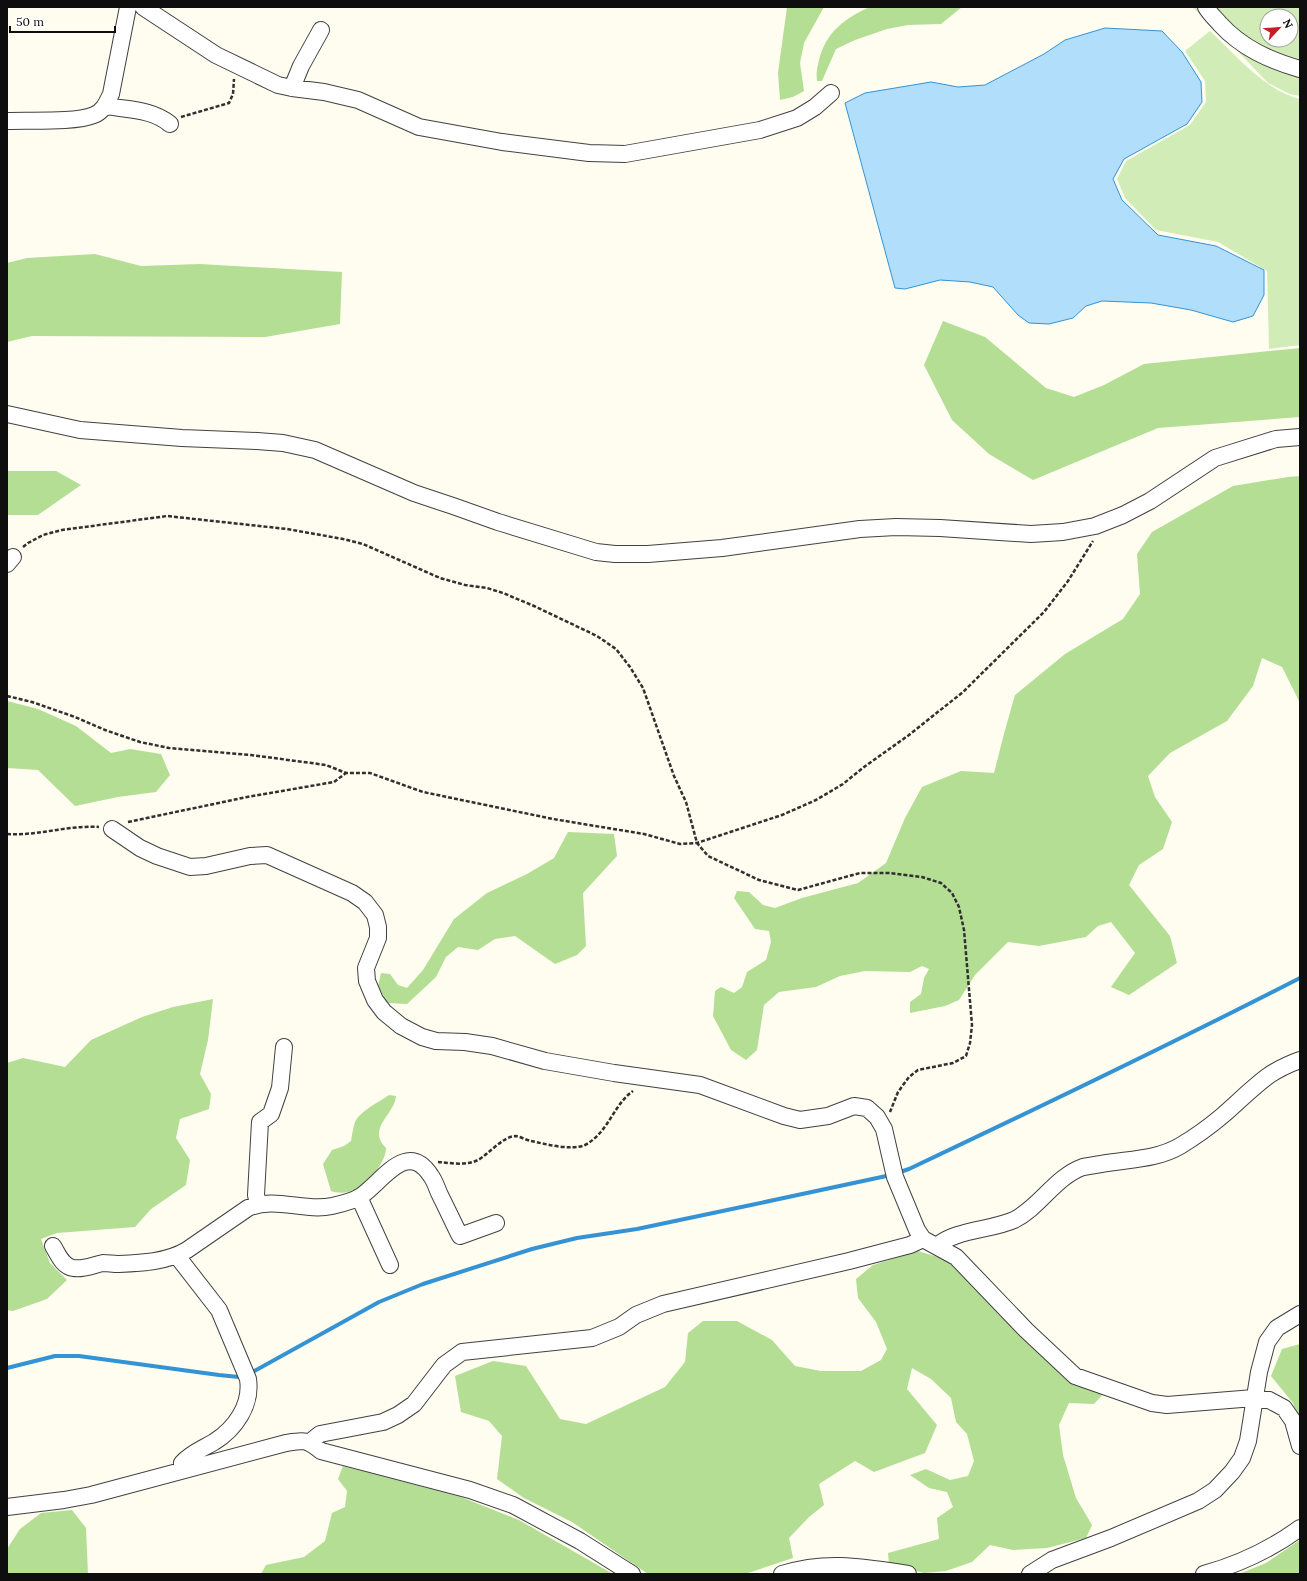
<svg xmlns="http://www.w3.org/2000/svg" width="1307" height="1581" font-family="Lora,serif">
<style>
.green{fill:#d2ecb7;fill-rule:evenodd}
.forest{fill:#b5de95}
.water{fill:#b1defa;stroke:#3493d5}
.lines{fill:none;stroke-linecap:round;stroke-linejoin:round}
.stream{stroke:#3493d5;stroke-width:4}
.minor-casing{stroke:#414141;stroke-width:18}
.path{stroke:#303030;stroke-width:2.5;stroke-dasharray:4 2;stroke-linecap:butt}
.minor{stroke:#fff;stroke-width:16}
</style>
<rect width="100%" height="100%" fill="#fffcf0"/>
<path class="green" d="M1192 7H1300V96L1290 94 1268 83 1214 26ZM1267 16H1291V40H1267Z
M1210 31C1236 55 1264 90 1300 99V345L1269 349 1267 271 1218 242 1156 230 1125 198 1117 179 1126 161 1190 125 1206 102 1205 81 1185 51Z"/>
<path class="forest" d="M787 7H824L804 43 800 63 804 91 793 97 780 100 778 73Z
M870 7H962L941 24 908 25 887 29 855 40 836 49 822 81H817C816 73 817 68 819 60 826 32 845 18 870 7Z
M95 254 141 266 200 264 342 272 340 324 265 337 32 336 7 342V263L27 258Z
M943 321 985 337 1046 388 1074 397 1104 385 1144 364 1300 348V417L1158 428 1033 480 989 454 952 420 924 365Z
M7 471H56L81 485 38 515H7Z
M1300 476V703L1282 667 1262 658 1253 686 1227 721 1170 753 1148 776 1155 797 1172 822 1163 849 1139 865 1129 885 1170 936 1177 963 1129 995 1111 987 1135 953 1111 922 1098 926 1086 937 1039 946 1008 942 975 975 959 1000 945 1006 910 1013V1002L921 994 924 978 929 969 922 966 910 972 865 971 840 976 816 987 779 992 764 1005 757 1050 746 1060 731 1050 713 1016 715 991 721 987 734 993 742 987 747 972 766 960 771 942 769 931 755 929 734 898 737 891 749 892 763 905 775 908 802 898 858 883 886 863 905 818 922 787 961 771 994 773 1005 730 1015 695 1065 654 1123 619 1140 594 1137 554 1152 532 1233 486 1288 477Z
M7 701 38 709 76 726 111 753 130 749 161 754 170 775 156 792 118 797 75 806 38 770 7 768Z
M568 832 614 834 617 856 583 893 586 946 577 955 555 964 515 936 495 939 478 950 458 947 446 957 436 977 407 1004 387 1003 378 986 381 973 390 974 398 985 407 988 423 970 454 919 487 893 527 874 554 858Z
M213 999 208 1040 200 1074 211 1094 209 1109 180 1119 176 1138 190 1160 186 1185 151 1209 135 1227 57 1233 41 1239 50 1263 67 1280 47 1299 13 1311 7 1310V1063L23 1058 65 1067 91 1040 142 1017 173 1007Z
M389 1095 396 1096C395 1114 366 1129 386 1148 386 1161 370 1182 358 1188 350 1193 339 1194 331 1191L323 1164 332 1150 344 1146 351 1141C352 1135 353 1128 355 1122 360 1111 379 1102 389 1095Z
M918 1251 948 1260 1003 1319 1042 1356 1104 1393 1094 1404 1069 1403 1059 1425 1063 1455 1076 1498 1092 1525 1086 1538 1047 1548 1013 1550 990 1545 972 1562 946 1571 924 1573 889 1564 888 1553 939 1539 937 1518 953 1507 947 1492 929 1488 910 1475 926 1469 950 1480 968 1476 974 1461 967 1434 956 1422 951 1398 931 1379 912 1368 907 1389 937 1425 925 1453 874 1472 855 1461 819 1484 824 1505 809 1517 789 1538 793 1558 745 1574H648L572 1522 524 1498 497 1479 502 1436 489 1421 461 1412 455 1376 493 1361 526 1366 560 1419 586 1424 665 1387 685 1362 688 1333 703 1321H737L772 1340 795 1366 821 1371H861L881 1360 887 1349 876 1322 858 1298 856 1279 873 1265Z
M1300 1344V1426L1293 1403 1271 1376 1282 1349Z
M343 1466 461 1497 519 1520 613 1574H261L266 1565 304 1557 325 1541 332 1513 345 1507 347 1491 338 1479Z
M72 1510 86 1528 88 1574H7V1549L20 1529 41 1513Z
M1300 1540V1574H1239L1266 1563Z"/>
<path class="water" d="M1105 28 1162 31 1182 52 1201 82 1202 102 1187 124 1124 159 1113 179 1122 200 1158 235 1216 246 1264 270V295L1253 316 1233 322 1191 310 1151 303 1102 301 1086 306 1073 318 1049 324 1029 323 1018 315 993 287 970 282 940 280 905 289 895 288 845 103 865 93 931 82 958 87 985 85 1044 54 1065 40Z"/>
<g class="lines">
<path class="stream" d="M897 1173 909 1169C1040 1107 1171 1044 1300 978
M7 1368 55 1356H79L219 1375 239 1377 242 1376
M249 1374 379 1302 423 1284 532 1249 577 1238 637 1229 751 1205 891 1175"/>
<g class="minor-casing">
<path id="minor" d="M143 7 216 55 278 85 292 88 324 92 358 100 419 127 502 142 589 153 625 154 760 130 797 118 815 107 831 93
M1206 7C1209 13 1215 18 1220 24 1242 48 1269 60 1300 69
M292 88 301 66 321 30
M106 106C128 110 152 109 170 124
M7 121C30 120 75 123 94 115 104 111 107 102 111 94L128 7
M7 414 80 430 182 438 257 441 283 443 315 450 414 493 453 506 498 522 596 552 615 554H648L722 548 860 529 896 527 940 528 1031 534 1063 532 1095 526 1123 515 1150 501 1215 458 1276 439 1300 437
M7 564 13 557
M112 829 140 848 157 856 190 867 206 866 250 856 267 855 352 893 365 902 375 915 378 927V938L366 968 367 981 375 1000 384 1012 401 1026 422 1037 436 1041 465 1042 492 1046 545 1061 614 1073 700 1085 784 1116 800 1120 828 1116 854 1106 867 1108 877 1117 884 1129 895 1177 917 1230 923 1239 956 1257 1026 1330 1075 1376 1152 1403 1167 1405 1254 1398 1269 1400 1284 1408 1293 1421 1300 1446
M359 1197 390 1265
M258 1204 256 1195 260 1122 271 1114 280 1088 284 1047
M53 1246C58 1254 62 1266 73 1268 83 1270 93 1265 103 1263 108 1263 113 1264 118 1264 141 1263 167 1262 187 1250L248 1208C275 1196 304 1212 332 1206 341 1204 354 1201 361 1196 383 1181 407 1139 431 1176 435 1181 437 1189 440 1195 447 1209 453 1222 460 1236L496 1223
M937 1246C954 1230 992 1230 1014 1220 1040 1207 1055 1177 1083 1167 1089 1166 1095 1165 1101 1164 1128 1159 1156 1160 1180 1146 1195 1137 1209 1127 1222 1116 1237 1103 1252 1088 1268 1076 1278 1069 1289 1064 1300 1060
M177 1256 219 1310 248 1379C252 1405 235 1429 214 1442 202 1449 191 1453 182 1463L185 1470
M310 1442 320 1434 383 1422 398 1415 414 1404 444 1365 462 1352 592 1338 619 1327 636 1315 663 1304 849 1261 910 1245 923 1239
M7 1507 64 1500 91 1495 286 1443C304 1440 306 1439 321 1451L470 1490 513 1505 580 1541 632 1574
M782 1574C827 1560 863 1567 908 1574
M1030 1574 1052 1560 1111 1538 1198 1501 1215 1490 1232 1472 1242 1458 1248 1441 1259 1372 1267 1342 1277 1328 1300 1314
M1204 1574C1240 1564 1270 1550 1300 1528"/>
</g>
<path class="path" d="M181 117 229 103 233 94 234 79
M23 547 28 543 43 535 62 530 167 516 287 529 343 539 363 544 440 578 465 585 487 588 503 593 534 606 597 636 616 649 630 667 643 688 674 776 686 802 697 843 708 856 759 880 798 890 860 873H890L922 877 941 883 952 893 959 907 964 930 972 1025 970 1043 966 1056 953 1063 918 1070 909 1077 898 1092 890 1112
M7 696 32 702 75 717 105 730 140 742 169 748 251 755 326 765 346 773H370L423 792 553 819 644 834 680 844 697 843 782 815 816 800 843 784 864 767 909 735 963 692 1044 612 1068 581 1093 541
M128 822 247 797 334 782 346 773
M7 834C38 836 68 825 99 827
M438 1162C451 1163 466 1166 478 1160 489 1154 503 1136 516 1136 521 1137 526 1140 531 1141 545 1144 572 1151 585 1145 609 1132 613 1105 633 1091"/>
<use href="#minor" class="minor"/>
</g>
<rect width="1307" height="1581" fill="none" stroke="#0e0e0e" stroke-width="16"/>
<g transform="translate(1279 28) rotate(64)"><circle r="19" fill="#ffffff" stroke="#9f9f9f"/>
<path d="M0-3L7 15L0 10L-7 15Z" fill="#c71e25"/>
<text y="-6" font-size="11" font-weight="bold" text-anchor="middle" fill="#0e0e0e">N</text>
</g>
<path d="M10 26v6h105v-6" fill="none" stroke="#0e0e0e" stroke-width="2"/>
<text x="16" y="26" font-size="12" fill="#0e0e0e" stroke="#ffffff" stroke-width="3" paint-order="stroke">50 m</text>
</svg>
